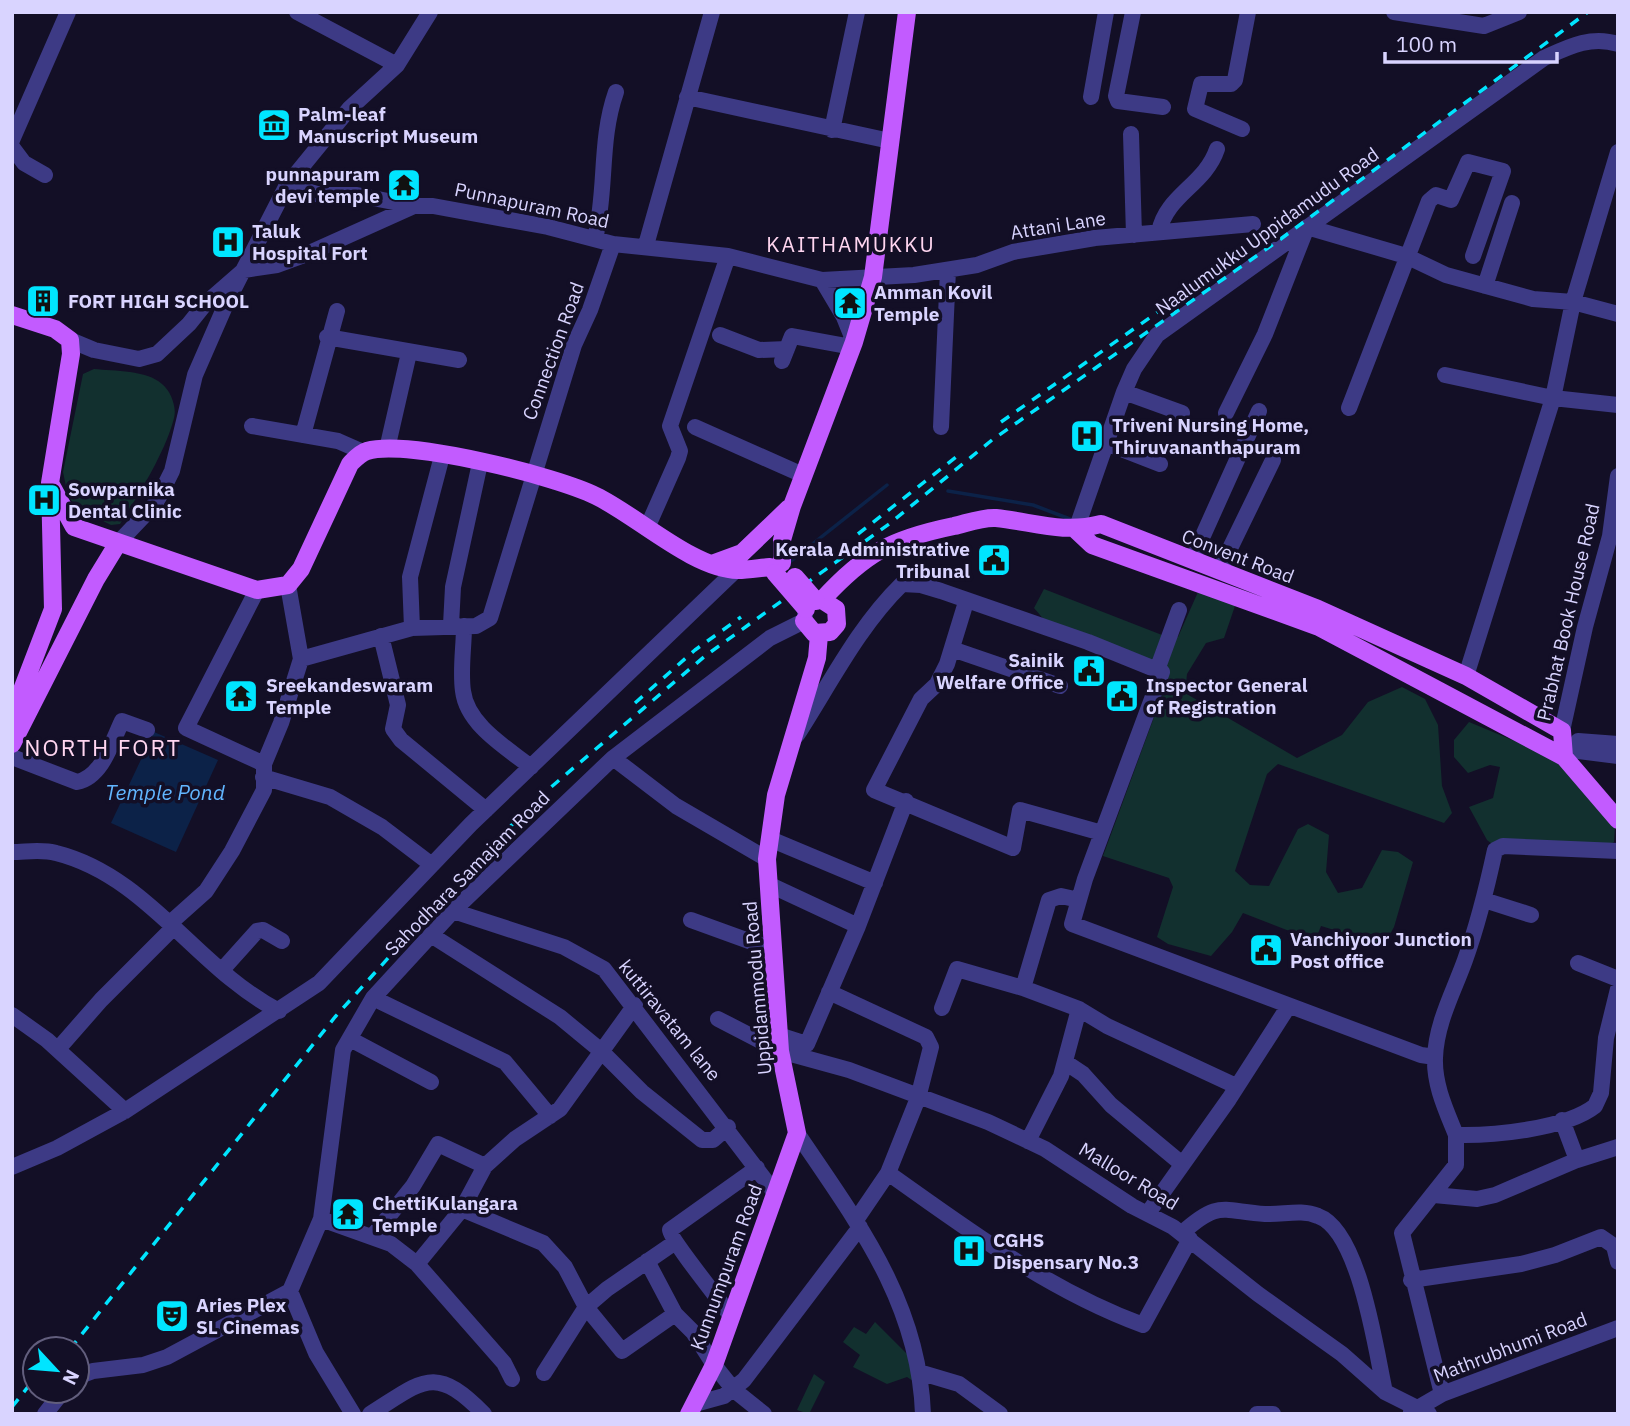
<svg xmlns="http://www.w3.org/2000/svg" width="1630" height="1426" font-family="'IBM Plex Sans',sans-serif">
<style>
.green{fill:#12302f}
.water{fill:#0c2248}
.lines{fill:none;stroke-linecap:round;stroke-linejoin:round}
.stream{stroke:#0c2248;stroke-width:3.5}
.minor{stroke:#3d3a85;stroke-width:16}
.major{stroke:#c25bff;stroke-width:18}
.rail{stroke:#00e5ff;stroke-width:3.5;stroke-dasharray:10 9;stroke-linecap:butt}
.major-bridge{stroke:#c25bff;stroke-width:18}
.labels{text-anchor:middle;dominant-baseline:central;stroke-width:7;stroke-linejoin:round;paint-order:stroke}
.poi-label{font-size:19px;font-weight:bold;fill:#d9d4ff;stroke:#130f26;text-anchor:start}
.street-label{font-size:19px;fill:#d9d4ff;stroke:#130f26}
.neighbourhood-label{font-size:21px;letter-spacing:2px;fill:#ffd6f0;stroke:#130f26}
.water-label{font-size:21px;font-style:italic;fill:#62b6ff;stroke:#130f26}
.quarter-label{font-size:23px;letter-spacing:2px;fill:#ffd6f0;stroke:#130f26}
</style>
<rect width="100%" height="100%" fill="#130f26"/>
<path class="green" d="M94 369C114 371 147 370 162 384 171 391 177 408 174 418 166 451 138 496 120 524L111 525 77 508 68 496 63 472 83 374Z
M1044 589 1162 635 1178 637 1198 592 1236 603 1224 638 1206 643 1187 674 1185 693 1297 758 1342 735 1368 702 1402 687 1425 699 1438 725 1442 786 1452 813 1444 823 1278 764 1267 774 1235 871 1250 885 1269 886 1298 829 1308 824 1329 835 1326 872 1338 893 1362 888 1382 850 1398 852 1413 862 1394 927 1384 945 1321 926 1315 941 1243 913 1232 932 1211 956 1168 944 1157 937 1173 887 1169 878 1103 856 1168 679 1046 622 1034 608Z
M1469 722 1558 759 1615 826 1614 842 1607 847 1501 851 1487 840 1469 807 1493 798 1500 767 1490 765 1468 773 1454 757V740Z
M875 1322 917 1364 913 1381 907 1377 887 1384 853 1367 860 1355 843 1342 854 1327 866 1334Z
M814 1374 825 1382 809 1414 797 1410Z"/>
<path class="water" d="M154 732 218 760 176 852 111 823Z"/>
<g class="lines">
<path class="stream" d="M948 491 1033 505 1070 519
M791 561 887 485"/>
<path class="minor" d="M297 12 397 65
M1133 12 1116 96 1118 101 1163 107
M1394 12 1484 26 1519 12
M687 97 890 141
M1091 97 1106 12
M1242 129 1195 109 1201 84H1231L1235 80 1248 12
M832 130 857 12
M1131 134 1134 235
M12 140 68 12
M12 147 24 163 45 175
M287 185 320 195H357L414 206
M1307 227 1406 256 1446 275 1533 299 1573 302 1618 314
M1159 232C1166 195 1205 185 1217 149
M595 239C607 190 599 140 616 92
M646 245 712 12
M822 280 844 317 854 342
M1485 286 1512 203
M720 335 759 350 787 349
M327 337 459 360
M70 340 94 350 139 359 157 354 189 324 205 304 244 270 277 265 307 254 414 206H433L548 227 613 244 728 256 822 280 914 275 977 265 1013 252 1095 238 1253 224
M782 361 792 336 852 347
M1445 375 1553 398 1618 405
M1124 392 1182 413
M1349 408 1429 201 1436 195 1451 200 1468 162 1503 171 1473 256
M1226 413 1265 334 1307 227
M252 426 338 441 363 452
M695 427 803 475
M941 427 948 270
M303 435 337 311
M1106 443 1160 464
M387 449 409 353
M647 528 678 458 680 451 670 426 728 256
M1076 530 1124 392 1134 369 1157 335 1544 58C1568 47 1591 35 1618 44
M118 543 156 503 172 471 195 375 226 304 287 185 349 109 397 65 430 12
M1192 560 1259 411
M1219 571 1273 460
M257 590 186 728 264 764
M966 602 947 664 937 684 921 699 874 790 1013 848 1020 810 1102 833
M451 625 453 587 480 463
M464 626C464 647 460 670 463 691 467 725 507 748 531 767
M412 628 410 577 442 456
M381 636 398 705 393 729 401 740 486 810
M952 649 1060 686
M301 659 412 628 476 626 490 618 574 345 590 310 613 244
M1157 670 1179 610
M1466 676 1553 398 1573 302 1618 152
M1562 731 1585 627 1610 536 1618 476
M797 735C830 684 858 627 902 584L921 585 941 591 1088 642 1162 672 1085 879 1072 924 1421 1055 1435 1057
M1578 741 1618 744
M1563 749 1618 756
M12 757 77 782C102 777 112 742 122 721L147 730
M613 758 676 806 767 859
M263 777 330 797 382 827 432 865
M770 839 875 883
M12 852C26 852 42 849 56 853 148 876 197 969 279 1011
M768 884 858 926
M1484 900 1531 915
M453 911 564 947 604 969 775 1193
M691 920 774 950
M169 924 206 891 232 851 264 790V764L281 723 301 659 288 585
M431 935 560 1017 600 1050 642 1092 702 1140H713L728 1127
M1578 963 1618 979
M222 970 257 931 263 930 282 941
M1023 988 1049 900 1061 896 1079 900
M829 992 926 1037 931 1047 918 1098 888 1173 856 1220
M373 998 505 1062 550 1116
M942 1008 957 969 1023 988 1079 1009 1107 1026 1236 1086
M12 1015 47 1040 125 1111
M718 1019 780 1051 849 1070 988 1122 1045 1149 1132 1206 1173 1227 1258 1294 1342 1354 1385 1392 1429 1414
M779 1035 807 1044 858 926 906 801
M350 1039 431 1082
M58 1049 101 1000 173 928
M1065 1062 1083 1074 1111 1105 1182 1164
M1562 1120 1577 1160
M797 1133C857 1222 919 1302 923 1414
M1456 1135C1446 1110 1434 1085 1435 1058 1436 1023 1454 991 1465 960 1478 924 1487 887 1495 850L1503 846 1618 851
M1028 1141 1061 1076 1079 1009
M12 1167 57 1148 125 1111 319 983 471 824 736 570 739 562
M888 1173C970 1231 1048 1290 1143 1325L1190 1239
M1434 1195 1477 1199 1495 1195 1577 1160 1618 1147
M462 1209 543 1243 565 1267 586 1307 622 1351 675 1314
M1148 1213 1229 1099 1288 1007
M321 1219 391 1244 417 1264 504 1363 512 1379
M1182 1233C1219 1200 1221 1211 1265 1214 1283 1215 1301 1209 1318 1216 1360 1231 1376 1352 1385 1392
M372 1237 413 1186 438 1144 485 1166
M647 1261 675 1314 693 1332 714 1365 734 1390 764 1414
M417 1264 462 1209 485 1166 515 1139 560 1109 635 1005
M1411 1280 1521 1264 1555 1255 1601 1237 1614 1246 1618 1262
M290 1291 321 1219 343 1050 373 998 453 911 613 758 770 638 804 621 806 609
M290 1291 316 1353 353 1414
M731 1316C721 1302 670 1239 670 1230L757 1168
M544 1373 586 1307 607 1289 674 1243
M922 1373 959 1384 1000 1414
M77 1377 93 1371 143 1365 167 1357 290 1291
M1442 1394 1402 1233 1456 1165V1135C1492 1136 1566 1129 1595 1106L1601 1093 1606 1038 1618 989
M695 1404 724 1396 744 1380 860 1227
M1411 1412 1442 1394 1618 1328
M45 1414 63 1391
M370 1414C423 1381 434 1363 484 1414
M1257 1414H1273"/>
<path class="major" d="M12 315 55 329 70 340 71 354 50 483 53 609 12 716
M50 483 74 527 257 590 288 585 301 569 350 464C355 459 360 453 367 451 408 439 556 476 596 496 636 515 693 569 738 570 748 570 759 568 770 567
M1076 530 1092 545 1319 627 1564 757 1618 820
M782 563V540L792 506 854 342 873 277 907 12
M712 564 742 553 789 508
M804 621 814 633 830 632 837 624 836 609 822 600C865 553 891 539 954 526 967 523 983 517 996 518 1034 522 1063 534 1101 524L1318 609 1466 676 1562 731 1564 757
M12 744 96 579 118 543
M689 1414 714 1365 797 1133 780 1051 767 859 776 795 817 658 819 635"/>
<path class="rail" d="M1001 422 1282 225
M858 534 960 454
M635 703 695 650 741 617
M70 1349 335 1017 481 855 550 788 705 656 889 524 992 440 1278 241 1588 12
M12 1407 35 1378"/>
<path class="major-bridge" d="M775 573 806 609
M795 577 816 601"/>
</g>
<defs>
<g id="museum-square" transform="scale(1.75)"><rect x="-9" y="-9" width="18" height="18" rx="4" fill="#00e5ff" stroke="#130f26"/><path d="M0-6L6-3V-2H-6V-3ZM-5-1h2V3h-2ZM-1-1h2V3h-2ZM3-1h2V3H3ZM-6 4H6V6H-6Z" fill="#111"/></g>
<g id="temple-square" transform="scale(1.75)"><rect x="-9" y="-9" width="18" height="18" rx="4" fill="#00e5ff" stroke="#130f26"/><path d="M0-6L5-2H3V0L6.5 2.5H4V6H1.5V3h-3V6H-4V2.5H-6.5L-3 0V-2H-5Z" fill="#111"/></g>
<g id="hospital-square" transform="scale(1.75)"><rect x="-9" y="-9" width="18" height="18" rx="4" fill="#00e5ff" stroke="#130f26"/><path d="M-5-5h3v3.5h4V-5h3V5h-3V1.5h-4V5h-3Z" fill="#111"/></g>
<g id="building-square" transform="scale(1.75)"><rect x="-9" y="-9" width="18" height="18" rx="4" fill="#00e5ff" stroke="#130f26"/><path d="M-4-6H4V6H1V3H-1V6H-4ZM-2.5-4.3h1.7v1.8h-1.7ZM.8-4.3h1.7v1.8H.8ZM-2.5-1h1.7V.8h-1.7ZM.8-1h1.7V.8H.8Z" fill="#111"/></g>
<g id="civic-square" transform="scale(1.75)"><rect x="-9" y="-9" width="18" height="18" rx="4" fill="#00e5ff" stroke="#130f26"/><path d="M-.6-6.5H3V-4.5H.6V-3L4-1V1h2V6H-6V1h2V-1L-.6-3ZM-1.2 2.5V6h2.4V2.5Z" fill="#111"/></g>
<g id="theatre-square" transform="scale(1.75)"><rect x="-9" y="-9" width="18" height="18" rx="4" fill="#00e5ff" stroke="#130f26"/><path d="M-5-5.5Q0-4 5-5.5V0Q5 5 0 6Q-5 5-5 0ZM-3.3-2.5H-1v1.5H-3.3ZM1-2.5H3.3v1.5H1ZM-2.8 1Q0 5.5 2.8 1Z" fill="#111"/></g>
</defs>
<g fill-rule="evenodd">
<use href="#museum-square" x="274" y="125"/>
<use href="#temple-square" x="404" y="185"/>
<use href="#hospital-square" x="228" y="242"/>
<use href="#building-square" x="43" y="301"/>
<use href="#temple-square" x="850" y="303"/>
<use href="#hospital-square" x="1087" y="436"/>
<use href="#hospital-square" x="44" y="500"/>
<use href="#civic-square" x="994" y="560"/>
<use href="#civic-square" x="1089" y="671"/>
<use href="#temple-square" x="241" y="696"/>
<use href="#civic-square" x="1122" y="696"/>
<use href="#civic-square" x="1266" y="950"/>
<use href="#temple-square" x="348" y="1214"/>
<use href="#hospital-square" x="969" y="1251"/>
<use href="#theatre-square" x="172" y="1316"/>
</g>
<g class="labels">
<g class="poi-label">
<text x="298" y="114">Palm-leaf<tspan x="298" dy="22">Manuscript Museum</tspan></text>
<text x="380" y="174" text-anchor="end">punnapuram<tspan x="380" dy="22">devi temple</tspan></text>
<text x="252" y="231">Taluk<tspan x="252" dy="22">Hospital Fort</tspan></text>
<text x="874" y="292">Amman Kovil<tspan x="874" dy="22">Temple</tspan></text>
<text x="68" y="301">FORT HIGH SCHOOL</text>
<text x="1112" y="425">Triveni Nursing Home,<tspan x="1112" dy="22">Thiruvananthapuram</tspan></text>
<text x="68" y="489">Sowparnika<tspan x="68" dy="22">Dental Clinic</tspan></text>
<text x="970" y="549" text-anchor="end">Kerala Administrative<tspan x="970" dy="22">Tribunal</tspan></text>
<text x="1064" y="660" text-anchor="end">Sainik<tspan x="1064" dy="22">Welfare Office</tspan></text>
<text x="266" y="685">Sreekandeswaram<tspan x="266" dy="22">Temple</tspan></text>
<text x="1146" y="685">Inspector General<tspan x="1146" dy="22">of Registration</tspan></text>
<text x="1290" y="939">Vanchiyoor Junction<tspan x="1290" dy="22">Post office</tspan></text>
<text x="372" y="1203">ChettiKulangara<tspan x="372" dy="22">Temple</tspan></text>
<text x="993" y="1240">CGHS<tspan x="993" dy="22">Dispensary No.3</tspan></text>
<text x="196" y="1305">Aries Plex<tspan x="196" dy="22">SL Cinemas</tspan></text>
</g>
<g class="street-label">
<text transform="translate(532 205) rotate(12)">Punnapuram Road</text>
<text transform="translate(1058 225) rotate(-9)">Attani Lane</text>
<text transform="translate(1267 231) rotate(-36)">Naalumukku Uppidamudu Road</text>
<text transform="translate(553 351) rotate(-70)">Connection Road</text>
<text transform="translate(1238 556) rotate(21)">Convent Road</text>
<text transform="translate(1568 612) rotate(-77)">Prabhat Book House Road</text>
<text transform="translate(467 873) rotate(-45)">Sahodhara Samajam Road</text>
<text transform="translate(757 988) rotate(-95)">Uppidammodu Road</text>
<text transform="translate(670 1020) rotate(51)">kuttiravatam lane</text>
<text transform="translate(1129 1176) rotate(31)">Malloor Road</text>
<text transform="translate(726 1267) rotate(-70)">Kunnumpuram Road</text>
<text transform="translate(1510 1347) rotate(-21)">Mathrubhumi Road</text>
</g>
<g class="neighbourhood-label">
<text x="851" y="244">KAITHAMUKKU</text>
</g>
<g class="water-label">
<text x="165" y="792">Temple Pond</text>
</g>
<g class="quarter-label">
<text x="103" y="747">NORTH FORT</text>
</g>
</g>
<rect width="1630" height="1426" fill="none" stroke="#d9d4ff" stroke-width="28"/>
<g transform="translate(56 1370) rotate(116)"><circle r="33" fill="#130f26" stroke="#625e7d" stroke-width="2"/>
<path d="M0-5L12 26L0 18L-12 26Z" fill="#00e5ff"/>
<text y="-10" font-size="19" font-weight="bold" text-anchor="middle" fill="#d9d4ff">N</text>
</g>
<path d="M1385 52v10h172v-10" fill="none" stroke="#d9d4ff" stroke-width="3.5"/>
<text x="1396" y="52" font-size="21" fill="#d9d4ff" stroke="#130f26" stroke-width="5" paint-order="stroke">100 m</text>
</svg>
